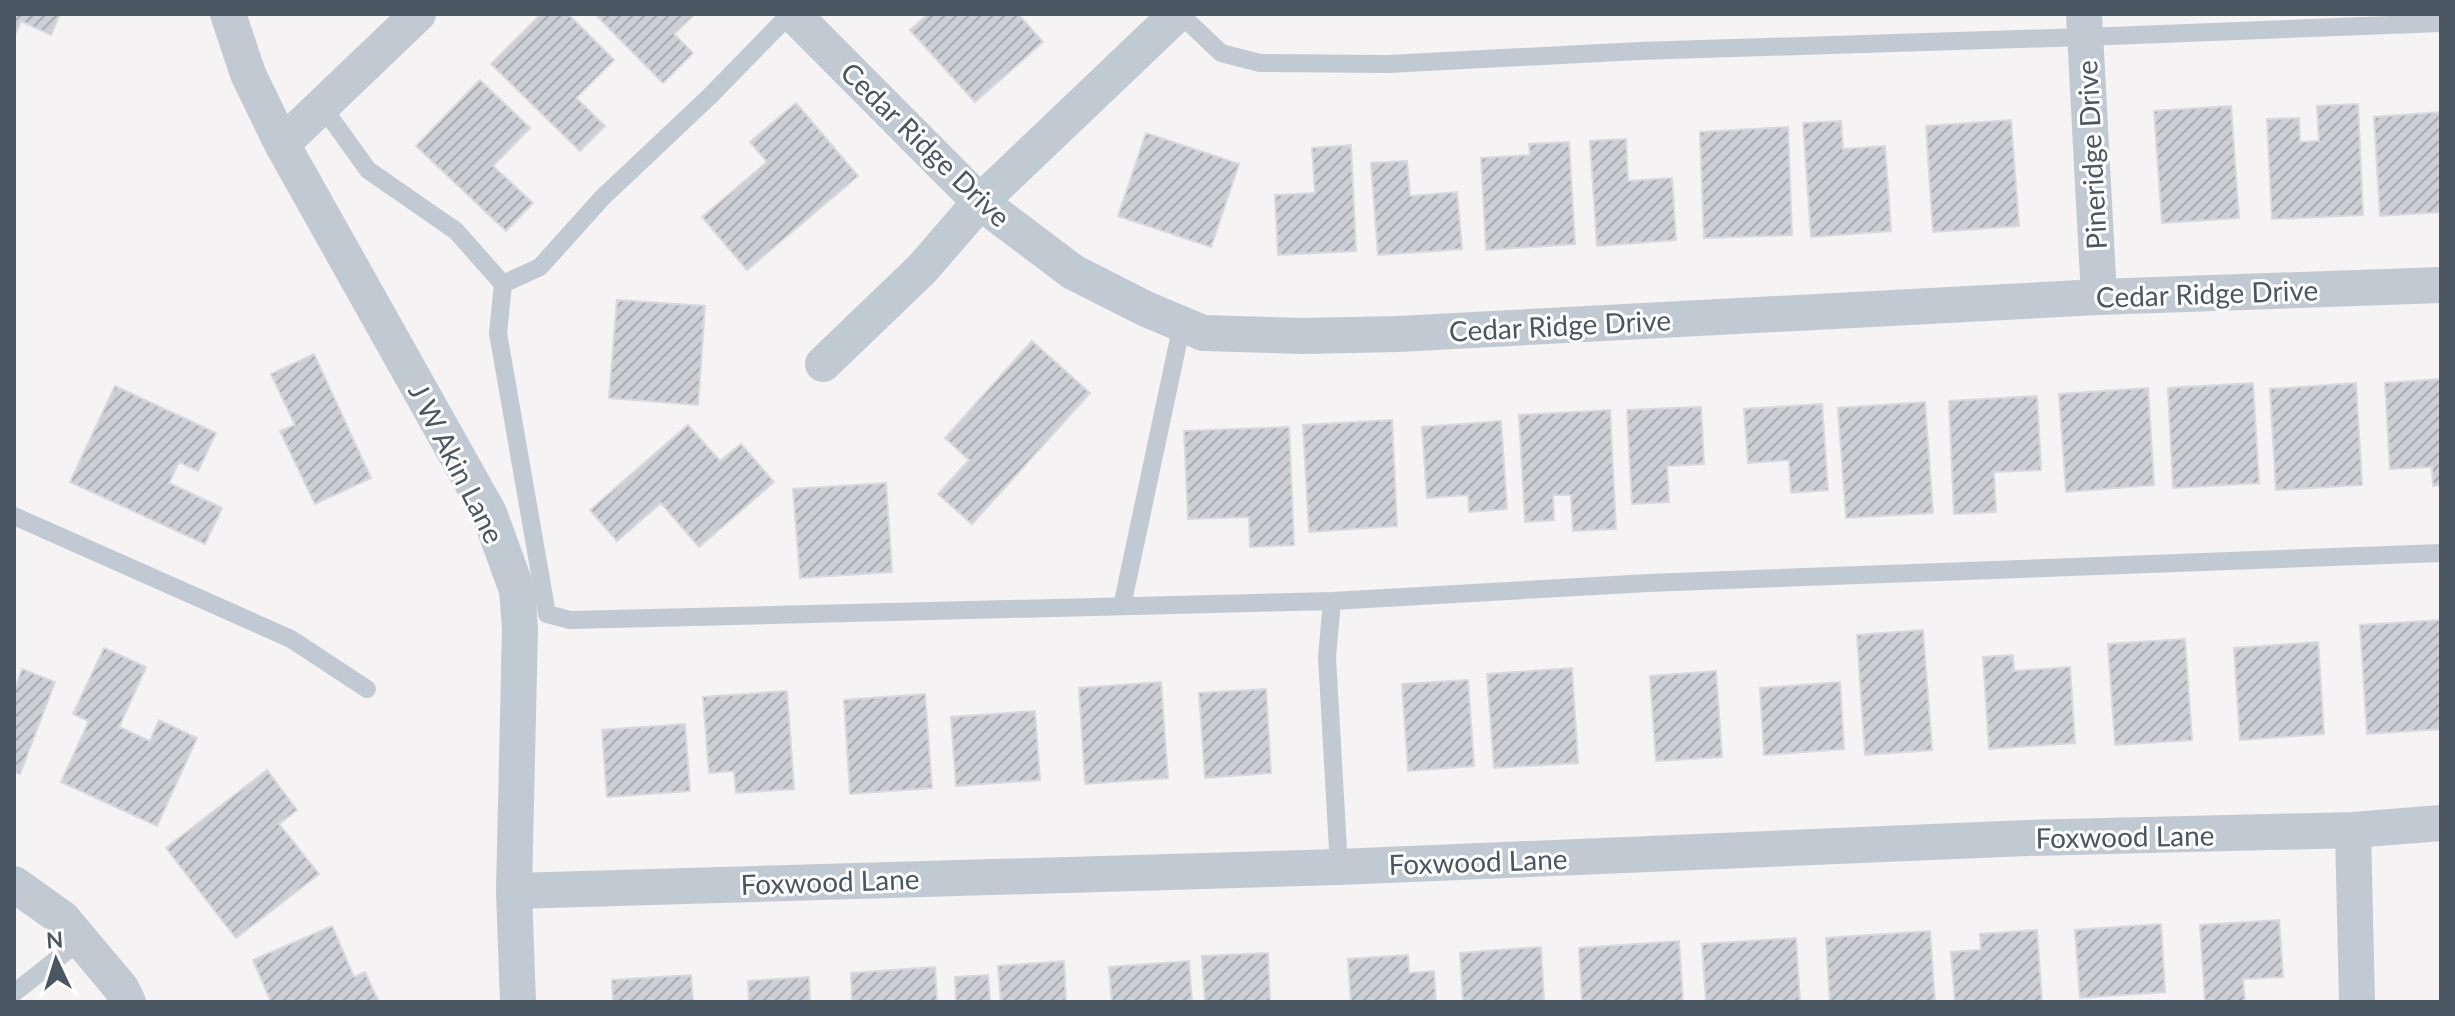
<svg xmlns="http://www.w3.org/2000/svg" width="2455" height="1016" font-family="Lato,sans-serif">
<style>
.building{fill:url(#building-hatch);stroke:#d7d9de;stroke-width:2}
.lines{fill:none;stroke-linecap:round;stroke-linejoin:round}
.lane{stroke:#c1cad2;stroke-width:18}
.street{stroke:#c1cad2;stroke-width:36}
.labels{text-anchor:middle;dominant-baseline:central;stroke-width:6;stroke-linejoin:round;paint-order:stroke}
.street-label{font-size:28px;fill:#4a5661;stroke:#fff}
</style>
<defs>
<pattern id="building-hatch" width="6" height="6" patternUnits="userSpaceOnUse" patternTransform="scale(2)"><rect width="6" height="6" fill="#cdcfd5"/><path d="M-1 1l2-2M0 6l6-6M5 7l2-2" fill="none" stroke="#a8abb0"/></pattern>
</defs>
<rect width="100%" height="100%" fill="#f5f3f3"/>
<path class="building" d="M14 14H60L51 35 21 21 14 37Z
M541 14H568L614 60 576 98 605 126 580 151 491 64Z
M595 14H695L674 34 693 53 663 83Z
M928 14H1018L1043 42 975 102 910 30Z
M480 80 530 128 493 166 533 203 506 231 416 146Z
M796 103 858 176 747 270 702 217 767 162 750 142Z
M2358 104 2363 215 2272 219 2267 119 2299 118 2300 142 2319 141 2317 106Z
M2231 106 2239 218 2162 223 2154 111Z
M2441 112V212L2380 216 2374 117Z
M2011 120 2019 226 1933 232 1926 126Z
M1841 121 1843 149 1885 146 1891 231 1811 237 1803 123Z
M1788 127 1792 235 1704 238 1700 132Z
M1146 133 1239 164 1211 247 1118 216Z
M1626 139 1628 181 1672 178 1676 240 1597 246 1590 141Z
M1569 142 1575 244 1486 250 1481 158 1530 155 1529 144Z
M1351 145 1356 251 1278 255 1275 195 1315 193 1312 148Z
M1407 161 1410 196 1457 192 1462 249 1378 255 1371 163Z
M617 300 705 306 698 405 609 398Z
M1032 341 1090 393 972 524 938 494 969 460 945 438Z
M314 354 371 478 315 504 280 431 295 425 271 374Z
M2441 379V485L2433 486 2432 467 2390 469 2385 383Z
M2253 383 2259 483 2173 488 2168 388Z
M2356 383 2362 485 2276 490 2270 389Z
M115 386 216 433 198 471 179 462 169 483 222 508 205 544 70 482Z
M2148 388 2154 485 2066 492 2059 394Z
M2037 396 2041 470 1994 472 1996 512 1954 514 1949 401Z
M1925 402 1933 513 1846 518 1838 408Z
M1822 404 1828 490 1791 493 1789 460 1748 463 1744 409Z
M1701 407 1704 464 1667 466 1669 502 1632 504 1627 410Z
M1610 410 1616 529 1573 531 1571 495H1553L1554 520 1525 522 1519 415Z
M1392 420 1397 526 1309 532 1303 425Z
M1501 421 1507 509 1469 512 1468 495 1427 498 1422 427Z
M688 425 720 461 741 444 774 482 699 547 661 503 617 541 590 510Z
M1289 427 1294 545 1250 547 1249 517 1188 519 1184 431Z
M886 483 892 572 800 578 793 489Z
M2441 620V729L2367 734 2360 625Z
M1923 630 1932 750 1865 755 1857 635Z
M2185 639 2192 740 2115 745 2108 644Z
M2318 642 2324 734 2240 740 2234 648Z
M104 648 146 667 119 727 150 741 159 720 197 738 157 826 61 782 89 721 73 714Z
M2013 655 2014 671 2070 667 2075 743 1989 749 1983 657Z
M1572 668 1578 763 1494 768 1487 674Z
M22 669 55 682 20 774 14 772V685L16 686Z
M1716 671 1722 757 1656 761 1650 676Z
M1468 680 1474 766 1408 771 1402 684Z
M1161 682 1168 778 1085 784 1079 688Z
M1840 682 1844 749 1764 755 1760 688Z
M1266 689 1271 773 1205 778 1199 693Z
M787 691 794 789 736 793 734 771 709 773 703 697Z
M925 694 932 788 850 794 844 700Z
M1035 711 1040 780 956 786 951 717Z
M685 724 690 791 607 797 602 730Z
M267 770 297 810 279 824 319 874 236 938 166 848Z
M2279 920 2283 977 2243 979 2245 1002H2205L2200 925Z
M2161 924 2165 992 2080 998 2075 930Z
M332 926 354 977 365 972 379 1002H271L253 960Z
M2037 930 2042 1002H1955L1951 952 1981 950 1980 934Z
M1930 931 1935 1002H1830L1826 938Z
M1796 938 1800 1002H1706L1702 944Z
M1679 941 1683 1002H1582L1579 948Z
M1541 947 1544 1002H1463L1460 953Z
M1268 953 1270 1002H1205L1202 956Z
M1408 955 1409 973 1434 971 1436 1002H1351L1348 959Z
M1064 961 1066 1002H1001L998 966Z
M1189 961 1192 1002H1112L1109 967Z
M935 967 937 1002H852L851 973Z
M691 975 693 1002H613L612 980Z
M988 975 990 1002H956L955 977Z
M809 977 810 1002H749L748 981Z"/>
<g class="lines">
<path class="lane" d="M1180 14 1221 53 1260 63 1388 64 1639 51 2085 37 2441 23
M322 106 368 170 456 231 503 284 498 333 547 614 570 620 1332 601
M503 284 540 267 602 198 710 96 790 14
M14 516 291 639 367 689
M1122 606 1182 324
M1339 867 1327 657 1332 601 1648 583 2441 553
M14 993 81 940"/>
<path class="street" d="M228 14 248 74 282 144 489 513 517 590 520 628 514 891 518 1002
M793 14 980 202 1073 272 1146 309 1203 333 1302 336 1398 334 2099 297 2441 285
M2084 14 2099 297
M282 144 418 14
M823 364 922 269 980 202 1177 14
M2353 830 2357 1002
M14 884 63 919 121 988 128 1002
M514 891 1339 867 2027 838 2353 830 2441 823"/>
</g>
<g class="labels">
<g class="street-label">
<text transform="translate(926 144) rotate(44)">Cedar Ridge Drive</text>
<text transform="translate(2091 155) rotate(-93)">Pineridge Drive</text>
<text transform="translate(2207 293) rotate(-2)">Cedar Ridge Drive</text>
<text transform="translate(1560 325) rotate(-3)">Cedar Ridge Drive</text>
<text transform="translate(457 463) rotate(63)">J W Akin Lane</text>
<text transform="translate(2125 836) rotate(-1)">Foxwood Lane</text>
<text transform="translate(1478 861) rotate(-2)">Foxwood Lane</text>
<text transform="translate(830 881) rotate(-2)">Foxwood Lane</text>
</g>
</g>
<rect width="2455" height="1016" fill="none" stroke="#4a5661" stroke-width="32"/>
<g transform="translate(56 960) rotate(356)" stroke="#ffffff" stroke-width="6" paint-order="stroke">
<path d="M0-6L14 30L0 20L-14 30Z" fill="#4a5661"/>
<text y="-12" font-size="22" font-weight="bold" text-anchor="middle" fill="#4a5661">N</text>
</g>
</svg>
